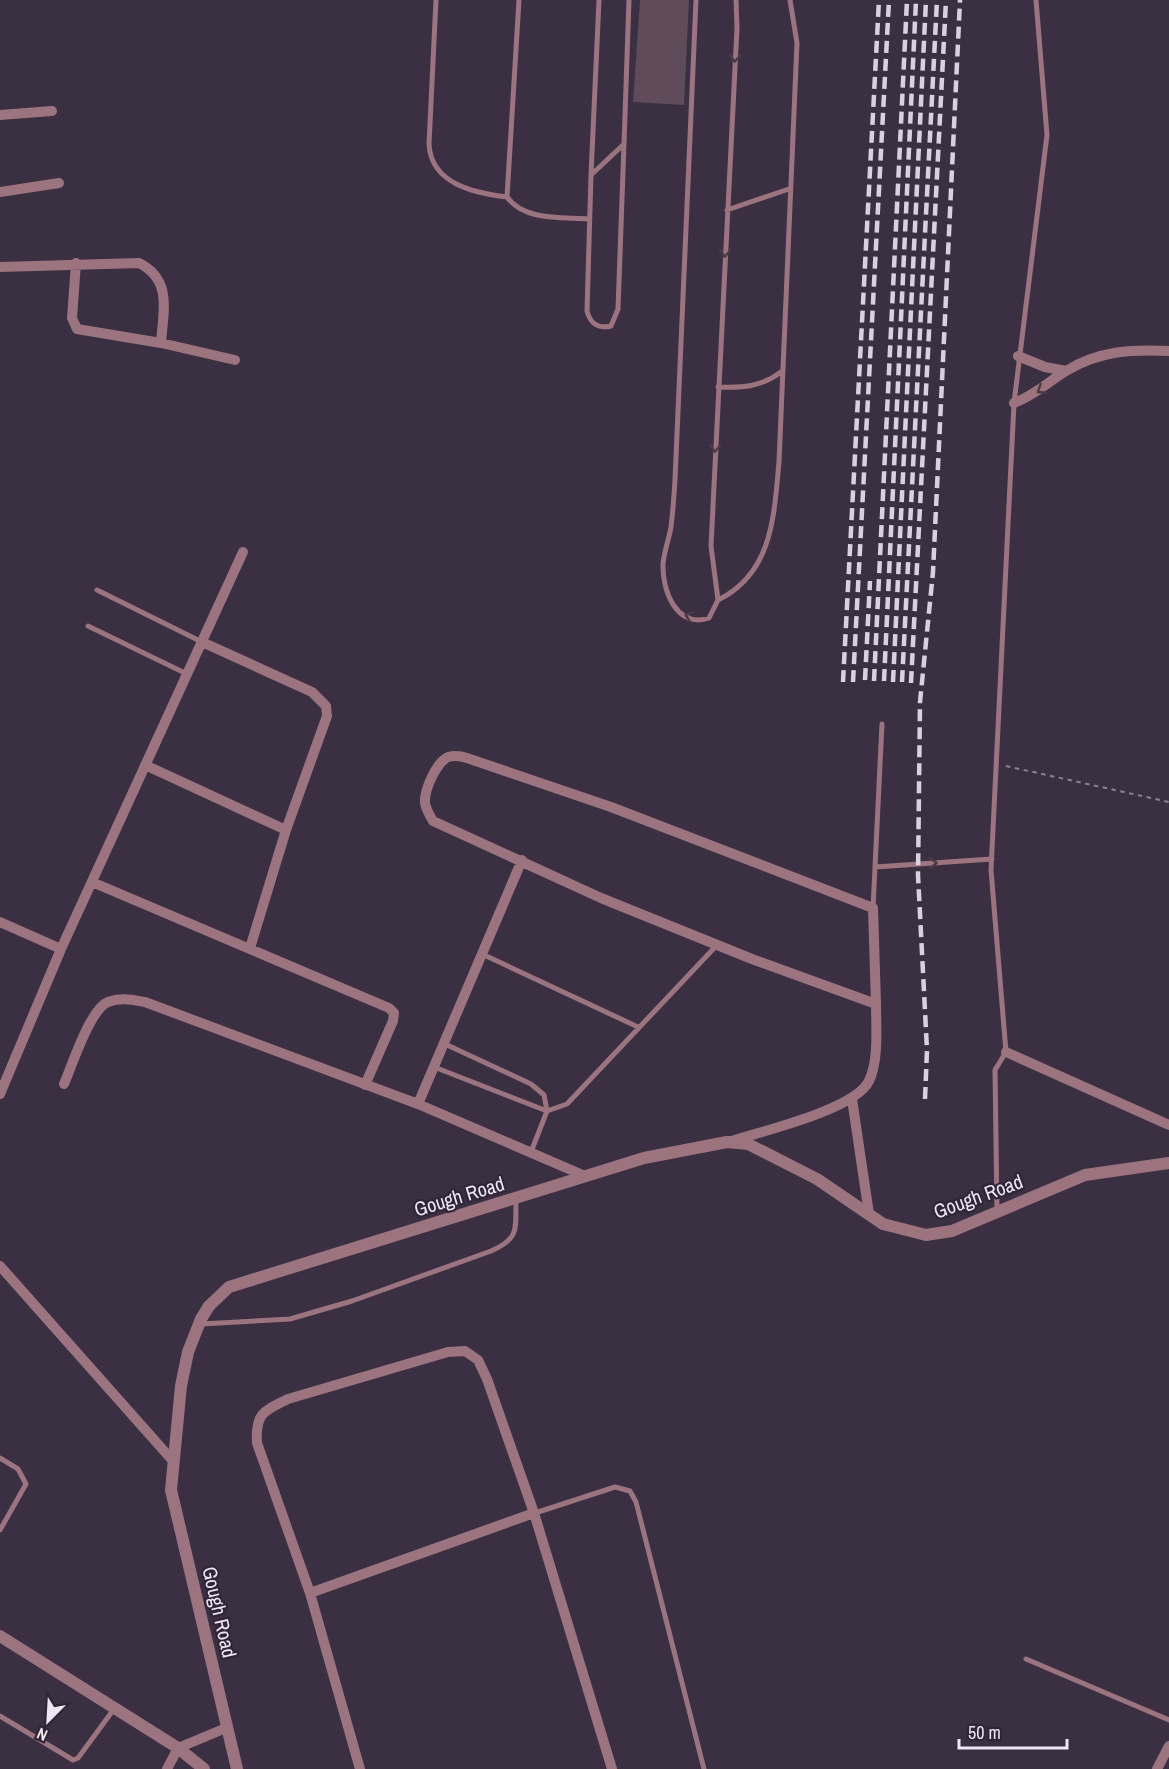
<svg xmlns="http://www.w3.org/2000/svg" width="1169" height="1769" font-family="'Archivo Narrow',sans-serif">
<style>
.building{fill:#5f4b59}
.lines{fill:none;stroke-linecap:round;stroke-linejoin:round}
.path{stroke:#8b8292;stroke-width:2;stroke-dasharray:4.5 4.5;stroke-linecap:butt}
.service{stroke:#9c747f;stroke-width:5}
.minor{stroke:#9c747f;stroke-width:10}
.tertiary{stroke:#9c747f;stroke-width:12}
.rail{stroke:#d9d2de;stroke-width:4.5;stroke-dasharray:12 6;stroke-linecap:butt}
.oneway{stroke:#4b3a49}
.labels{text-anchor:middle;dominant-baseline:central;stroke-width:4.5;stroke-linejoin:round;paint-order:stroke}
.street-label{font-size:20px;fill:#efe8f4;stroke:#302637}
</style>
<rect width="100%" height="100%" fill="#3a3042"/>
<path class="building" d="M640 0H689L684 105 633 102Z"/>
<g class="lines">
<path class="path" d="M1006 766 1169 802"/>
<path class="service" d="M436 0 429 144C431 184 474 193 507 197
M519 0 507 197C524 221 562 217 588 219
M696 0 675 480C674 495 673 511 671 527 669 539 664 552 663 564 662 591 677 629 709 618L718 600 711 546 737 28 736 0
M624 144 618 309 611 326C598 329 590 323 587 311L591 175 624 144 629 0
M591 175 599 0
M727 210 789 189
M718 387C742 388 761 387 781 372
M97 590 202 642
M718 600C773 573 774 515 779 462L797 43 790 0
M88 626 187 674
M875 867 992 859
M873 908 882 724
M482 954 638 1027
M445 1044 531 1084 544 1095 547 1111 531 1152
M434 1067 547 1111 567 1104 717 945
M997 1212 995 1070 1006 1052 991 870 1014 403 1047 135 1036 0
M201 1324 290 1319 352 1301 491 1251C521 1238 515 1228 516 1199
M0 1458 18 1469 26 1484 0 1530
M535 1513 615 1487 630 1491 636 1502 704 1769
M1026 1659 1169 1720
M0 1716 73 1760 78 1758 114 1709"/>
<path class="minor" d="M0 115 52 111
M0 192 59 183
M76 263 72 318 77 329 161 343 235 360
M0 267 139 263C173 280 163 312 161 343
M1018 356 1045 367 1066 371
M1014 403C1035 395 1048 382 1066 371 1098 351 1132 349 1169 351
M202 642 312 692 326 706 327 716 286 830 250 948
M145 765 286 830
M92 882 389 1008 394 1013 393 1021 365 1085
M0 922 61 949
M1006 1052 1169 1125
M64 1084C72 1066 90 1009 108 1002 121 997 133 1000 145 1002L418 1104 585 1176
M0 1094 61 949 243 552
M852 1099 869 1214
M418 1104 522 860
M728 1142C759 1132 855 1110 869 1081 879 1060 876 1027 876 1004L873 908 611 807 467 758C461 756 455 755 448 757 436 763 424 790 425 803 426 809 430 816 433 821L601 898 752 959 876 1004
M0 1266 173 1461
M310 1593 534 1513
M167 1769 178 1748 226 1728
M360 1769 310 1593 257 1443C255 1414 263 1411 288 1399L448 1352 465 1351 478 1360 487 1379 534 1513 612 1769
M1157 1769 1169 1746"/>
<path class="tertiary" d="M0 1636 178 1748 204 1769
M237 1769 171 1490 181 1386 188 1352 201 1319 209 1306 229 1287 644 1158 727 1142 748 1144 817 1179 883 1224 926 1235 952 1231 1085 1175 1169 1163"/>
<path class="rail" d="M865 680 870 581
M874 681 907 0
M884 681 916 0
M843 682 879 0
M853 682 889 0
M893 682 926 0
M902 682 937 0
M911 683 946 0
M925 1099 927 1050 918 875 920 702 933 572 960 0"/>
</g>
<defs><path id="oneway-chevron" d="M-2-3.5L2.5 0L-2 3.5" fill="none" stroke-width="1.6" stroke-linecap="round" stroke-linejoin="round" transform="scale(1.5)"/></defs>
<g class="oneway">
<use href="#oneway-chevron" transform="translate(735 58) rotate(93)"/>
<use href="#oneway-chevron" transform="translate(725 253) rotate(93)"/>
<use href="#oneway-chevron" transform="translate(1041 390) rotate(147)"/>
<use href="#oneway-chevron" transform="translate(715 448) rotate(93)"/>
<use href="#oneway-chevron" transform="translate(689 616) rotate(-161)"/>
<use href="#oneway-chevron" transform="translate(933 863) rotate(-4)"/>
</g>
<g class="labels">
<g class="street-label">
<text transform="translate(459 1196) rotate(-17)">Gough Road</text>
<text transform="translate(978 1196) rotate(-20)">Gough Road</text>
<text transform="translate(220 1612) rotate(77)">Gough Road</text>
</g>
</g>
<g transform="translate(48 1721) rotate(204)" stroke="#302637" stroke-width="4.5" paint-order="stroke">
<path d="M0-4.5L10 22L0 15L-10 22Z" fill="#efe8f4"/>
<text y="-9" font-size="16" font-weight="bold" text-anchor="middle" fill="#efe8f4">N</text>
</g>
<path d="M959 1739v9h108v-9" fill="none" stroke="#efe8f4" stroke-width="3"/>
<text x="968" y="1739" font-size="18" fill="#efe8f4" stroke="#302637" stroke-width="4.5" paint-order="stroke">50 m</text>
</svg>
